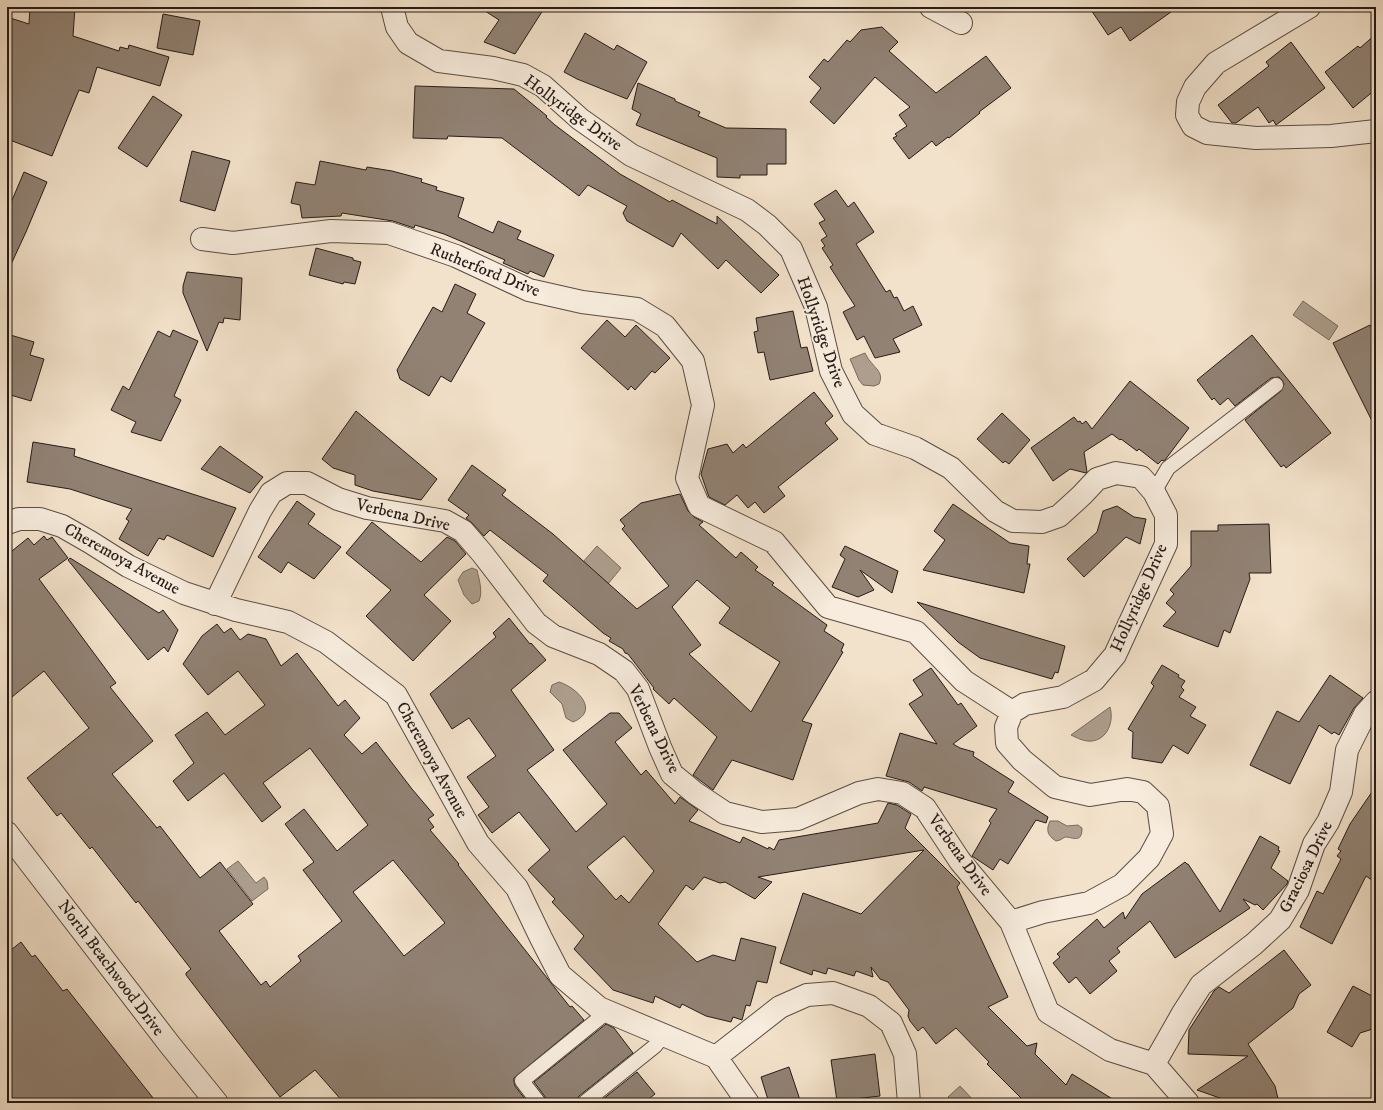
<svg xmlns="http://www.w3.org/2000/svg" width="1383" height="1110" font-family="'IM FELL DW Pica',serif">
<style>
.water{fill:#ad9e8d;stroke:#776a5d}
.building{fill:#918274;stroke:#261b16;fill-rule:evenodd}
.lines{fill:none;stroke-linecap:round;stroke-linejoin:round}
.service-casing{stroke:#594d43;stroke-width:16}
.minor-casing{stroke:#594d43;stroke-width:24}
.tertiary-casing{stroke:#594d43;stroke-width:24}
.service{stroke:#f7ecdd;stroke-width:14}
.minor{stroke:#f7ecdd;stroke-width:22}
.tertiary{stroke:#f7ecdd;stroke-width:22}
.labels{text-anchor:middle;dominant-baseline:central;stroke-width:3.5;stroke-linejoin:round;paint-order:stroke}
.street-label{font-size:17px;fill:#261b16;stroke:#f7ecdd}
</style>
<rect width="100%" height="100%" fill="#f3e2cb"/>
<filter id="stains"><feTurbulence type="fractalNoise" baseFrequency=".005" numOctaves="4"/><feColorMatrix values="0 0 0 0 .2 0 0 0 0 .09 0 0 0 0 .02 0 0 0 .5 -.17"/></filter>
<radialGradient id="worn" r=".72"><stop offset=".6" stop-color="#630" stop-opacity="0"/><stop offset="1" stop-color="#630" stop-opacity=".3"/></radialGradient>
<path class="water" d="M1303 301 1338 326 1329 340 1293 315Z
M865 353C866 355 868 359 870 361 876 369 884 373 879 384L874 386 863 385 859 380 850 359Z
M597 546 621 568 608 584 583 562Z
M472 568 477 570C479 579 483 591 479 601L472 604 464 595 458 580 463 572Z
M559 682C578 688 600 711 573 722L566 718 562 704 550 692 552 685Z
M1110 707C1114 721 1108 739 1092 741 1085 742 1077 738 1071 735Z
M1050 821H1058L1067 826 1078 825 1082 828C1082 844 1073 837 1065 837L1060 840 1056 841C1047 835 1046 830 1050 821Z
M238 861 256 883 264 877 267 881 268 889 252 901 227 869Z
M960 1086 976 1103H954L948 1097Z"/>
<path class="building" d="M30 7H75L73 36 119 51 120 47 128 49 129 45 169 57 160 86 97 67 89 93 79 90 52 156 7 139V17L29 24Z
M479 7H545L515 54 484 42 499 20Z
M1089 7H1178L1130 41 1121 27 1108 35Z
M163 14 200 21 193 55 157 48Z
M882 27 898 42 889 51 936 93 986 56 1011 88 979 112 980 113 949 138 948 137 936 146 932 141 909 159 893 138 897 136 895 134 907 126 899 115 910 107 875 77 834 124 810 102 821 88 809 77 824 59 828 62 847 40 850 42 861 30Z
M585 33 614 50 617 45 647 62 627 99 577 79 564 72Z
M1376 34V89L1353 108 1325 72 1358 46 1360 48Z
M1291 42 1325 88 1276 125 1273 120 1269 123 1258 107 1236 123H1232L1218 105 1269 66 1266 62Z
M638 83 675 99V101L700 112 698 116 726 128 786 129V164H767V175H740V178L717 177V158L636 125 641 114 632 109Z
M415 86 514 89 547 116 546 117 555 125 620 174 670 202 672 200 717 224V216L779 275 761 293 726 260 718 269 681 233 673 247 627 221 623 213 627 206 588 185 579 196 502 138 448 136 447 139 413 138Z
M153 96 182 115 147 167 118 148Z
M192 151 230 161 215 211 180 201Z
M320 161 366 170 367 167 392 171 422 179 421 182 437 187 436 190 464 198 458 217 493 233 498 221 521 231 517 239 554 255 544 277 530 271 528 274 503 263 505 260 444 234 415 225 414 228 393 221 342 213 341 216 302 218 300 205 291 203 296 182 315 185Z
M24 172 47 182 26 232 7 273V212Z
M836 190 848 207 854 202 874 232 856 244 886 292 890 290 894 298 897 297 904 311 913 306 922 325 893 339 900 352 875 358 864 336 857 340 843 312 855 306 830 267 833 265 822 248 825 246 821 240 827 236 819 223 825 220 814 204Z
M316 248 353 258V260L361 262 355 284 344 282 343 284 309 275Z
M187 272 242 278 240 320 224 318 223 323 219 322 207 351 183 293V286Z
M455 284 476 294 467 313 485 323 451 382 441 376 429 396 400 379 397 370 433 307 442 312Z
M793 311 801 348 807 347 813 371 770 380 764 352 758 353 754 332 758 331 756 318Z
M607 320 625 337 636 325 670 358 655 373 652 371 635 390 631 386 628 390 581 348Z
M1370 325 1376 338V429L1333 343Z
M173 330 198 341 174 396 181 400 161 441 131 432 136 422 111 410 123 386 129 390 158 331 170 337Z
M7 334 34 342 30 355 44 359 31 401 7 394Z
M1252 335 1331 433 1286 468 1284 465 1281 467 1245 420 1281 391 1284 384 1282 380 1279 377 1271 378 1235 406 1228 398 1220 405 1214 398 1212 400 1197 380Z
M1130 381 1189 428 1165 460 1163 461 1162 460 1158 464 1139 449 1137 451 1121 439 1120 440 1112 434 1084 452 1087 472 1086 473 1070 469 1053 481 1031 448 1074 417 1078 422 1080 421 1082 424 1086 421 1092 429Z
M814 392 833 416 825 423 838 439 778 487 785 496 764 513 755 502 748 508 737 495 725 505 709 497 701 474 708 449 727 444 733 453 743 444 746 448Z
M356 411 437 479 421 500 373 491 355 485V475L333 468 322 459Z
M1002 413 1030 440 1009 464 1005 461 1003 463 977 439Z
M33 442 75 449 74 456 236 508 213 557 167 535 164 540 159 538 157 541 148 556 119 539 129 521 126 519 132 509 70 489 27 482Z
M220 446 263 477 250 493 201 469Z
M472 465 506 490 502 495 553 534 637 609 669 586 622 529 625 526 620 520 641 503 680 494 688 511 694 517 703 522 699 525 736 558 741 552 758 567 755 570 774 583 772 585 827 625 824 631 844 644 841 651 843 652 802 721 812 724 793 780 732 760 713 790 693 775 717 737 674 698 669 704 653 689 654 688 628 654 625 653 623 649 609 641 611 638 603 633 543 581 548 575 490 530 484 536 472 523 466 518 469 515 448 500ZM697 580 730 608 719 623 780 662 751 712 689 654 701 645 672 607Z
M297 501 315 514 308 524 341 547 314 579 288 562 281 573 258 557Z
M953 504 1010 543 1029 546 1027 564H1030L1024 593 923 570 945 540 934 531Z
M1117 506 1134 517 1146 519 1140 544 1126 537 1084 577 1067 559 1097 532 1103 511Z
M372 522 421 562 447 537 455 541 466 554 424 595 451 621 413 661 366 616 391 590 346 553Z
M1269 524 1271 573H1249L1250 579 1230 633 1224 630 1218 647 1163 626 1176 612 1166 603 1174 594 1170 590 1191 566V531H1218V525Z
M44 536 47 540 52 537 68 558 39 579 116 683 110 687 153 741 112 774 157 828 160 826 200 878 220 862 253 904 219 931 261 985 266 981 270 987 301 961 298 956 342 921 303 870 314 862 285 824 304 809 337 851 368 825 310 748 263 783 281 807 262 822 224 773 188 801 173 781 194 763 175 735 207 712 225 735 265 705 238 671 208 695 183 664 202 636 217 624 224 633 231 628 240 640 248 634 266 639 281 666 297 653 338 706 345 700 360 718 344 735 362 754 376 742 412 789 434 815 428 819 434 827 430 830 459 864 458 865 570 1007 572 1006 584 1020 514 1078V1082L515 1086 528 1103H344L315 1070 280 1097 186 975V973L191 969 138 901 136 903 92 847 90 849 61 813 57 816 27 778 89 728 44 671 7 701V555L28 538 34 545ZM393 860 445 923 404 956 353 892Z
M845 546 898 571 892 593 860 570 874 590 858 597 832 587 845 559 840 555Z
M70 558 159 613 163 610 178 630 168 652 164 647 148 660 68 560Z
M917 602 1065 646 1058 673 1055 672 1052 679 980 658 958 642Z
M509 618 530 644 531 643 546 660 511 690 554 750 527 770 576 832 607 804 563 750 610 713H619L632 728 615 742 641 775 646 770 675 804 680 797 698 810 689 821 740 843 743 837 768 849 769 847 774 850 779 840 878 823 888 803 897 805 911 814 905 828 960 883 957 887 1008 997 988 1007 1027 1046 1037 1043 1035 1054 1066 1085 1072 1074 1119 1103H1026L987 1064 989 1062 956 1028 936 1044 923 1027 918 1031 910 1021 908 1016 909 1010 888 982 880 979 871 967 873 977 856 971 854 976 828 968 826 974 813 970 812 975 780 963 803 893 861 914 924 850 758 877 772 882 755 899 725 882 720 883 704 877 693 890 686 885 658 924 697 962 713 955 735 961 741 938 776 947 767 983 757 981 750 1006 746 1005 742 1020 733 1017 731 1022 706 1016 682 1004 680 1008 655 996 653 1003 613 990 574 949 584 936 552 902 555 899 528 870 550 850 519 812 492 833 478 815 489 807 467 777 496 756 469 718 452 729 430 694 496 637 493 633ZM624 836 654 871 629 903 621 895 616 900 587 867Z
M1162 665 1179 675 1178 677 1185 681 1181 687 1184 690 1179 697 1196 707 1190 716 1206 725 1188 754 1173 745 1162 763 1132 758 1133 732 1128 729 1154 686 1151 683Z
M931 668 958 705 961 703 977 726 953 744 960 748 974 752 973 756 1014 782 1008 792 1048 817 1046 823 1036 820 1008 864 1000 859 993 870 972 856 991 823 989 821 997 809 924 787 922 791 909 782 886 776 900 733 937 744 909 704 923 695 913 680Z
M1330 675 1363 698 1354 708 1339 735 1334 732 1332 734 1319 725 1290 784 1250 765 1277 711 1299 722Z
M1376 786V883L1366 876 1332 944 1300 927 1317 891 1323 894 1341 859 1337 856 1341 851 1338 849 1350 824Z
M1260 836 1279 847 1278 850 1280 851 1271 868 1288 881 1287 884 1263 910 1257 904 1255 905 1243 899 1250 908 1175 958 1150 921 1117 948 1120 952 1109 961 1117 971 1090 994 1076 977 1069 983 1053 963 1060 957 1057 954 1097 919 1104 928 1123 912 1125 919 1142 894 1185 862 1187 864H1188L1220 912Z
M21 942 32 957 35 955 63 991 67 989 157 1103H7V953Z
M1284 950 1311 985 1299 994 1293 1008 1248 1044 1275 1086 1279 1103H1234L1197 1090 1248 1056 1188 1054 1189 1030 1214 991 1219 987 1229 993Z
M1353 986 1376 998V1028L1360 1033 1352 1047 1327 1032Z
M606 1024 614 1028 633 1053 579 1096 576 1103H547L546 1098 534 1082Z
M875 1054 880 1096 837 1101 831 1060Z
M789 1067 801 1103H769L761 1077Z
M637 1072 655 1094 644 1103H598Z"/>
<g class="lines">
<g class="service-casing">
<path id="service" d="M1154 492 1168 468 1276 385
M539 1103 522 1081 607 1012
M584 1103 655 1046 664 1035"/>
</g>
<g class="minor-casing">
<path id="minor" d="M392 7 397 27 408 43 439 61 493 68 523 75 543 86 580 119 631 155 747 210 767 225 791 249 816 307 831 371 853 414 875 434 915 448 951 468 995 511 1013 521 1042 522 1059 516 1082 495 1097 479 1116 473 1141 477 1154 492 1166 515V544L1115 655 1094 680 1063 697 1025 704 1012 712 1006 727 1007 743 1022 760 1055 787 1090 795 1127 789 1143 792 1158 806 1162 834 1149 858 1122 885 1089 903 1043 912 1011 922
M931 7 961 23
M1309 7 1216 63 1195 87 1188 102 1187 115 1193 126 1207 133 1256 138 1331 136 1376 131
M202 239 233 243 331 231 389 233 456 256 529 290 582 302 637 309 665 326 693 361 703 405 687 478 699 506 774 542 828 607 916 632 964 681 1012 712
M7 523 19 519H40L62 526 90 542 128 566 184 593 236 610 288 622 326 642 396 695 478 843 517 888 541 938 560 975 599 1008 716 1057 748 1103
M215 604 260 511 271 493 287 483H307L338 499 367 508 445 521 463 531 482 553 536 623 553 636 599 654 624 671 638 689 660 747 672 774 695 793 725 813 762 822 798 819 859 793 878 789 902 793 925 808 960 861 1011 922 1048 1012 1110 1050 1154 1064 1188 1103
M716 1057 780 1007 807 995 833 993 869 1006 891 1023 905 1054 909 1103
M1154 1064 1183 1013 1201 985 1254 944 1280 920 1298 890 1314 844 1328 822 1341 792 1347 750 1365 714 1376 702"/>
</g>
<g class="tertiary-casing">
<path id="tertiary" d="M7 833 170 1045 217 1103"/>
</g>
<use href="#service" class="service"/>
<use href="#minor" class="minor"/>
<use href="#tertiary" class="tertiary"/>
</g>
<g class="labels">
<g class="street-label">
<text transform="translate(573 113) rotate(36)">Hollyridge Drive</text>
<text transform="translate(485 270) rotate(22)">Rutherford Drive</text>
<text transform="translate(821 332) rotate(71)">Hollyridge Drive</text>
<text transform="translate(403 515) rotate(13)">Verbena Drive</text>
<text transform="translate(122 559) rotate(29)">Cheremoya Avenue</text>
<text transform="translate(1139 598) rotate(-66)">Hollyridge Drive</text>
<text transform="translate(654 729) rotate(64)">Verbena Drive</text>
<text transform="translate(432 760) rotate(61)">Cheremoya Avenue</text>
<text transform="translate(960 855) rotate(54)">Verbena Drive</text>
<text transform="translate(1306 867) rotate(-64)">Graciosa Drive</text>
<text transform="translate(111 968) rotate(53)">North Beachwood Drive</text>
</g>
</g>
<rect width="1383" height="1110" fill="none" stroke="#f3e2cb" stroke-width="24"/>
<rect x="8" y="8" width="1367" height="1094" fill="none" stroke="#261b16" stroke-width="2"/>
<rect x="12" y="12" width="1359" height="1086" fill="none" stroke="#261b16"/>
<rect width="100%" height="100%" filter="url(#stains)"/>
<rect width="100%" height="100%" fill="url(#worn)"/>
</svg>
